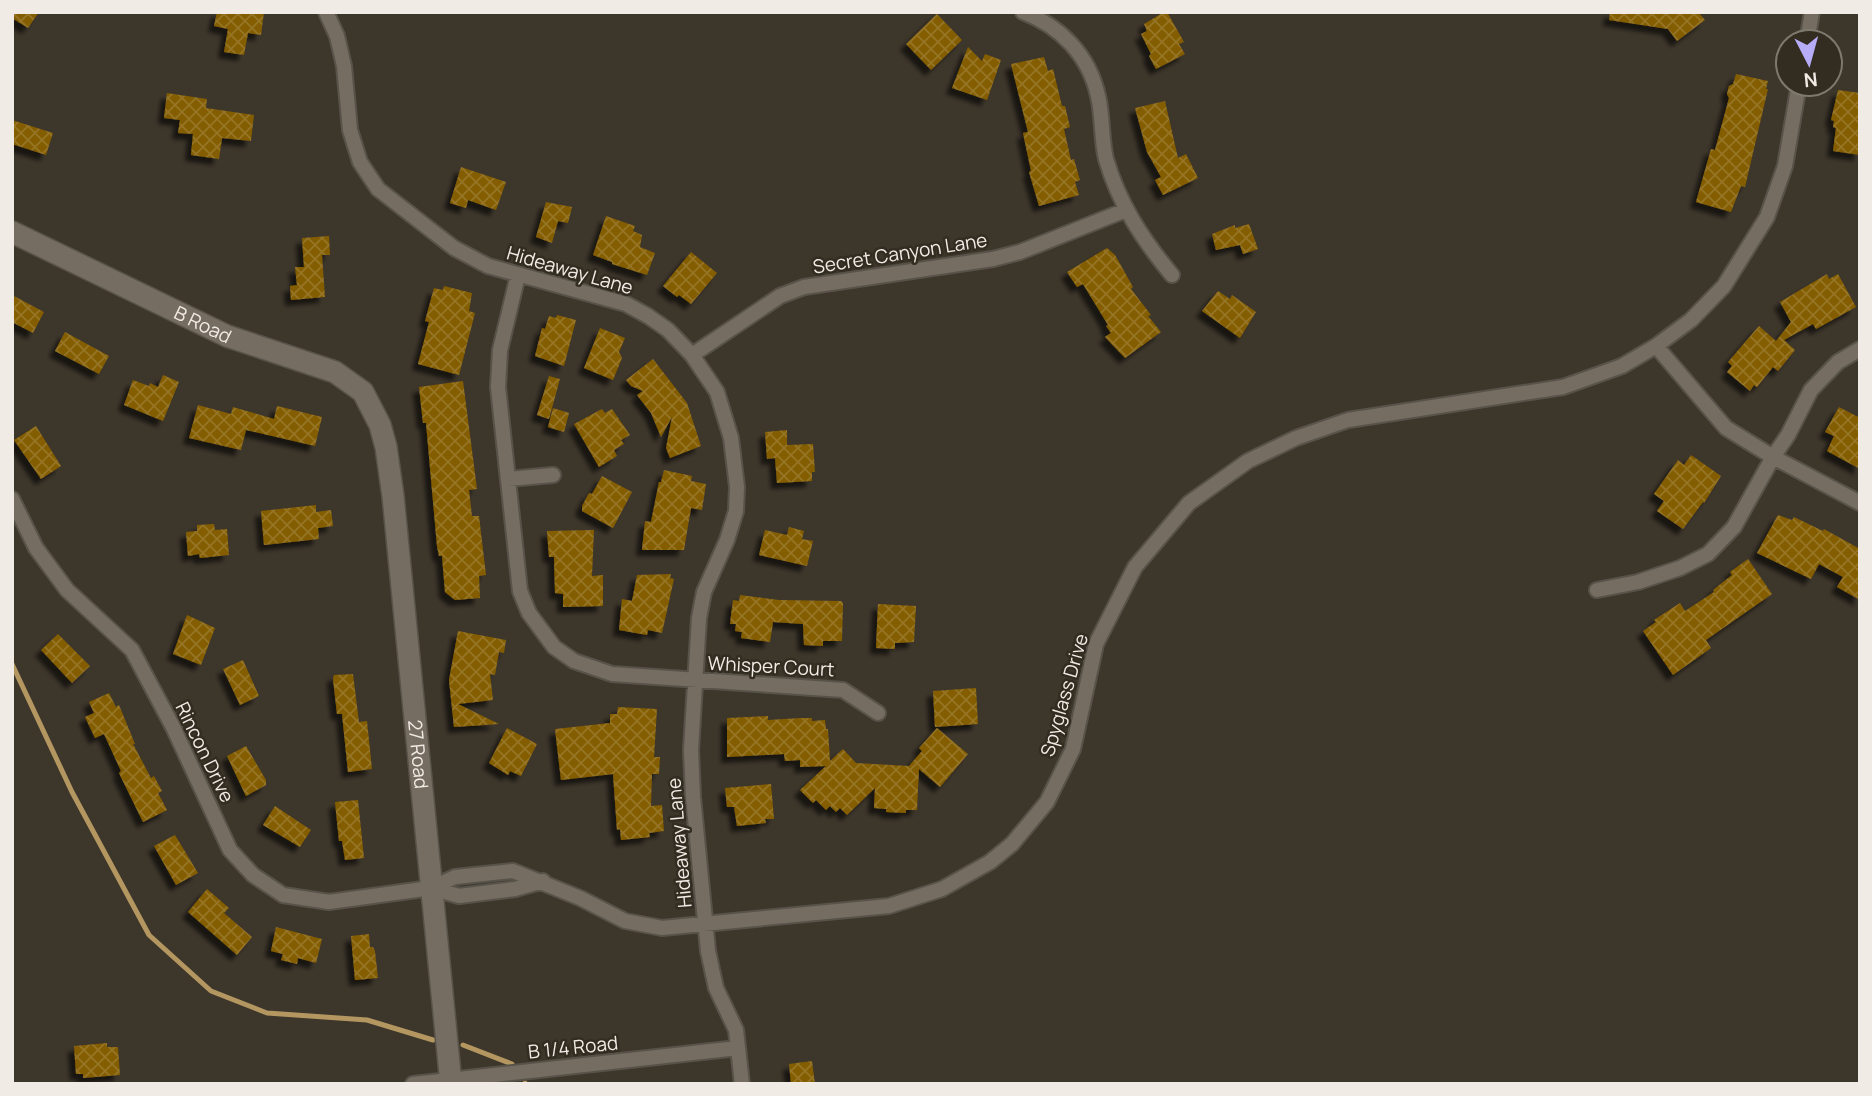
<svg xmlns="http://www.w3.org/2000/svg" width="1872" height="1096" font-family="Manrope,sans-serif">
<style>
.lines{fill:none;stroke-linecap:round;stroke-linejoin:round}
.stream{stroke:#b49760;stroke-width:5}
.building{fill:url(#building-cross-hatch);filter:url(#shadow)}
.street-casing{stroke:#58534a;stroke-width:18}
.secondary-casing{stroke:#58534a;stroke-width:24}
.street{stroke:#756d61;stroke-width:14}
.secondary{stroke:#756d61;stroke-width:21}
.labels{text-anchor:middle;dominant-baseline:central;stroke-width:5;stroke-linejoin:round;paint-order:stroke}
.street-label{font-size:19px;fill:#f0ece5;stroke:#322c21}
</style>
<defs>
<pattern id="building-cross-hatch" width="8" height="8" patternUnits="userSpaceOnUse" patternTransform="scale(1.75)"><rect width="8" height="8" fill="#845d04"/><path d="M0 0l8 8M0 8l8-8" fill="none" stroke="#967428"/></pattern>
<filter id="shadow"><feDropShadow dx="-6" dy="6" stdDeviation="2" flood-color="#0009"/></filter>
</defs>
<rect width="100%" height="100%" fill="#3d362b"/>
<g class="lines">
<path class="stream" d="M12 664 72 792 149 935 211 991 267 1013 367 1020 433 1040
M463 1045 512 1064
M525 1083V1084"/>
</g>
<path class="building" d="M12 12H39L28 28 12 18Z
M217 12H264L261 35 248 33 244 55 224 52 228 29 214 26Z
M1164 12H1167L1184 42 1179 44 1185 54 1156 69 1149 56 1151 54 1141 34 1147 31 1144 24Z
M1610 12H1698L1705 20 1677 41 1668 29 1609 20Z
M937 14 962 40 931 70 906 44Z
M968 47 982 61 985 54 1001 60 987 100 952 88Z
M1044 57 1048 71 1053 69 1062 106H1065L1070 127 1064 129 1071 160 1074 159 1080 180 1075 182 1079 195 1039 206 1029 172 1031 171 1023 133 1028 132 1011 64Z
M1736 74 1768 81 1766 89H1768L1745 187 1741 186 1731 212 1696 202 1711 149 1715 150 1729 98 1727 94 1729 86 1733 84Z
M1838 90 1860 93V155L1833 151 1836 128 1833 127 1834 121 1831 120Z
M167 93 207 99 206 108 254 115 251 141 222 138 219 159 191 155 193 134 178 133 180 120 164 118Z
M1165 101 1178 158 1186 154 1198 178 1163 195 1155 180 1161 177 1147 152 1135 108Z
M12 120 53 133 46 155 12 144Z
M461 167 506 182 496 210 468 200 466 208 450 203Z
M546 202 572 207 568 223 558 221 552 243 536 237Z
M606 216 635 226 633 231 642 235 640 247 655 253 647 275 612 264V262L593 255Z
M1249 224 1258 249 1243 254 1240 245 1216 250 1212 234 1235 225V228Z
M329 236 330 255H322L325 297 291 300 290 286 297 285 295 267H304L302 238Z
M1107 248 1115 255 1133 287 1131 289 1151 315 1148 316 1161 332 1125 358 1105 337 1111 333 1106 326 1108 325 1083 284 1077 287 1067 272Z
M691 252 717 273 691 304 679 295 677 297 663 286Z
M1827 274 1829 279 1838 274 1856 307 1816 329 1813 324 1784 340 1795 350 1778 371 1773 367 1757 387 1754 385 1750 391 1727 372 1732 366 1728 362 1759 326 1776 341 1791 322 1780 302Z
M444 286 472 293 469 311 475 313 459 375 418 364 429 322 425 321 434 288 443 290Z
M1218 291 1230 299 1232 295 1256 312 1240 338 1202 311Z
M12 295 44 312 33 333 12 322Z
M557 315 576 320 564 366 535 356 542 328 545 329 549 316 556 318Z
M600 328 625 338 619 352 622 358 613 380 584 368Z
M65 332 109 356 99 374 55 351Z
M653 359 687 403 701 446 670 458 666 448 672 417 661 437 651 413 637 395 643 391 631 386 626 380Z
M163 375 179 382 163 421 124 405 133 380 149 386 150 383 158 387Z
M549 376 560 379 549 419 537 415Z
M463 381 477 489 469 490 472 516H479L486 575 479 576 480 598 455 600 445 592 442 556H439L437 546 426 423H423L419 387Z
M198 405 231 414 233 407 274 419 277 406 322 417 315 446 246 430 241 450 189 438Z
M1839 407 1860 418V469L1827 451 1834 436 1825 432Z
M553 408 569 413 564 432 548 427Z
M602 409 605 413 612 409 630 435 621 440 624 444 614 450 617 456 599 467 574 424Z
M36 426 61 466 41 479 14 440Z
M787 430V445L813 444 815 472H812V481L777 483 775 458 767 459 765 432Z
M1691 455 1721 476 1704 503 1703 502 1683 529 1657 511 1664 501 1654 494 1678 460 1684 465Z
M664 470 692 476 691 481 706 484 702 510 691 508 684 550H642L645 521 651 522 659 482H661Z
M602 476 632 492 613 528 582 511V506L589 493 592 494Z
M316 505V512L331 510 333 526 318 528 319 539 264 545 261 511Z
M1778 515 1792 520 1794 517 1823 531 1824 529 1860 549V600L1837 587 1843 577 1819 564 1811 579 1757 553Z
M214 524 215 530 227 529 229 555 200 558 199 554 188 556 186 532 197 531V525Z
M789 527 804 531 802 539 813 541 807 566 759 555 765 530 787 535Z
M594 530 592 576 603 575V606L563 607V594L555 593 554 557H549L547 531Z
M1748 559 1772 594 1706 640 1711 648 1673 675 1643 631 1656 622 1654 620 1680 603 1685 611 1714 592 1713 590 1732 575 1730 572Z
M671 574 670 578 674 579 662 633 648 630 647 635 619 630 622 599 632 601 637 575Z
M740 595 779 600 841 601 843 603 842 641H823V646L804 645 803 624 773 622 770 642 741 638 742 632 735 631 736 624H730L733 600 739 601Z
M878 604 916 606 914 642 895 643V649L876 648Z
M187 615 215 628 201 665 173 654Z
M458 631 506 640 504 653 499 652 495 675 490 674 493 700 458 704 499 724 454 727 449 680Z
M58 634 90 666 72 683 41 650Z
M243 660 259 696 240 705 223 669Z
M353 674 359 722 367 721 372 769 348 772 342 714H337L333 679 334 675Z
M976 688 978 724 935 727 933 691Z
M109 693 116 707 119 705 135 744H133L151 778 154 776 162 791 158 793 167 810 143 822 119 773 121 771 104 734 95 738 85 717 94 713 89 702Z
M618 707 657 709 654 757H660L659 774H652L651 806 662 805 664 831 649 833 650 837 621 840 620 829 617 830 613 774 561 780 555 729 610 723V714H617Z
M768 716V720L801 718H812V721L825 720 826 729H828L830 761 843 749 856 763 909 766 922 751 919 748 937 728 968 754 940 787 919 769 917 810H906V813L886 812V809L874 808 875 788 847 815 840 808 836 812 830 806 826 810 816 800 813 803 800 790 826 766 800 767V760L785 761 784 754 727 757V718Z
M507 728 537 744 521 776 510 771 508 775 489 763Z
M246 746 266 780V785L246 796 227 756Z
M771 784 774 819H765L766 823 737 826 734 807H727L725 788Z
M358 800 364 858 345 860 342 841H339L335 802Z
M275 806 311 830 300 847 263 825Z
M175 835 198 873 176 885 154 846Z
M207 889 229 908 224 913 252 937 237 955 188 912Z
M276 927 322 939 316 963 298 958 297 964 281 960 283 954 271 951Z
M369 934 370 947H373L375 951 378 978 355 980 351 936Z
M107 1043V1047H118L120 1075 83 1078V1074H76L74 1046Z
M812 1061 815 1084H791L789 1064Z"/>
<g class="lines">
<g class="street-casing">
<path id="street" d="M326 12 337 36 344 66 350 130 360 162 378 189 454 248 488 266 626 304 648 316 668 330 692 355 717 392 731 438 737 487 736 511 727 540 704 592 699 618 691 750 693 797 708 951 716 988 736 1030 742 1084
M1023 12C1060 26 1089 55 1098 96 1103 116 1101 139 1106 159 1119 204 1143 240 1172 275
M1807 42 1812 12
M518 275 500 350 498 387 520 591 529 613 554 647 574 661 612 674 843 690 878 713
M1656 346 1726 428 1773 457 1860 503
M692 355 780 296 804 287 993 259 1020 252 1126 210
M508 479 553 475
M12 499 36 548 67 590 132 650 173 727 230 850 253 875 283 895 329 902 431 888 455 877 513 871 580 898 625 921 662 928 889 906 942 889 990 862 1012 844 1047 802 1073 749 1096 644 1135 567 1189 503 1248 461 1296 438 1348 420 1563 387 1622 366 1656 346 1691 320 1724 286 1767 217 1785 166 1799 84
M1597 590 1638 582 1680 568 1708 554 1734 527 1773 457 1788 435 1811 390 1838 362 1860 349
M431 888 459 896 515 889 543 881
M413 1084 738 1048"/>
</g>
<g class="secondary-casing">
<g id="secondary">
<path id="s1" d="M12 232 227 336 335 372 363 392 380 425 386 447 393 496 451 1084"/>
</g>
</g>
<use href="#street" class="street"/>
<use href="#secondary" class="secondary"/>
</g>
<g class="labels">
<g class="street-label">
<text transform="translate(900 253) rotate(-9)">Secret Canyon Lane</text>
<text transform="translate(570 270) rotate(16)">Hideaway Lane</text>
<text stroke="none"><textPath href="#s1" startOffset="212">B Road</textPath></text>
<text transform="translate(771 666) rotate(3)">Whisper Court</text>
<text transform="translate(1064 695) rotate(-74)">Spyglass Drive</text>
<text transform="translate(205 752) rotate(64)">Rincon Drive</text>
<text stroke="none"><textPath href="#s1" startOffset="756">27 Road</textPath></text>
<text transform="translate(679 843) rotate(-95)">Hideaway Lane</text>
<text transform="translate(573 1047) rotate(-6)">B 1/4 Road</text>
</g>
</g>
<rect width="1872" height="1096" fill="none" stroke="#f0ece5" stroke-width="28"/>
<g transform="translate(1809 63) rotate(174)"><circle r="33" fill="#322c21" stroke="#7e796f" stroke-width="2"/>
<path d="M0-5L12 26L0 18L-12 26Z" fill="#b6acf8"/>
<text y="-10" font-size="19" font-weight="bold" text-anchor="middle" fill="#f0ece5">N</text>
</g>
</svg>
